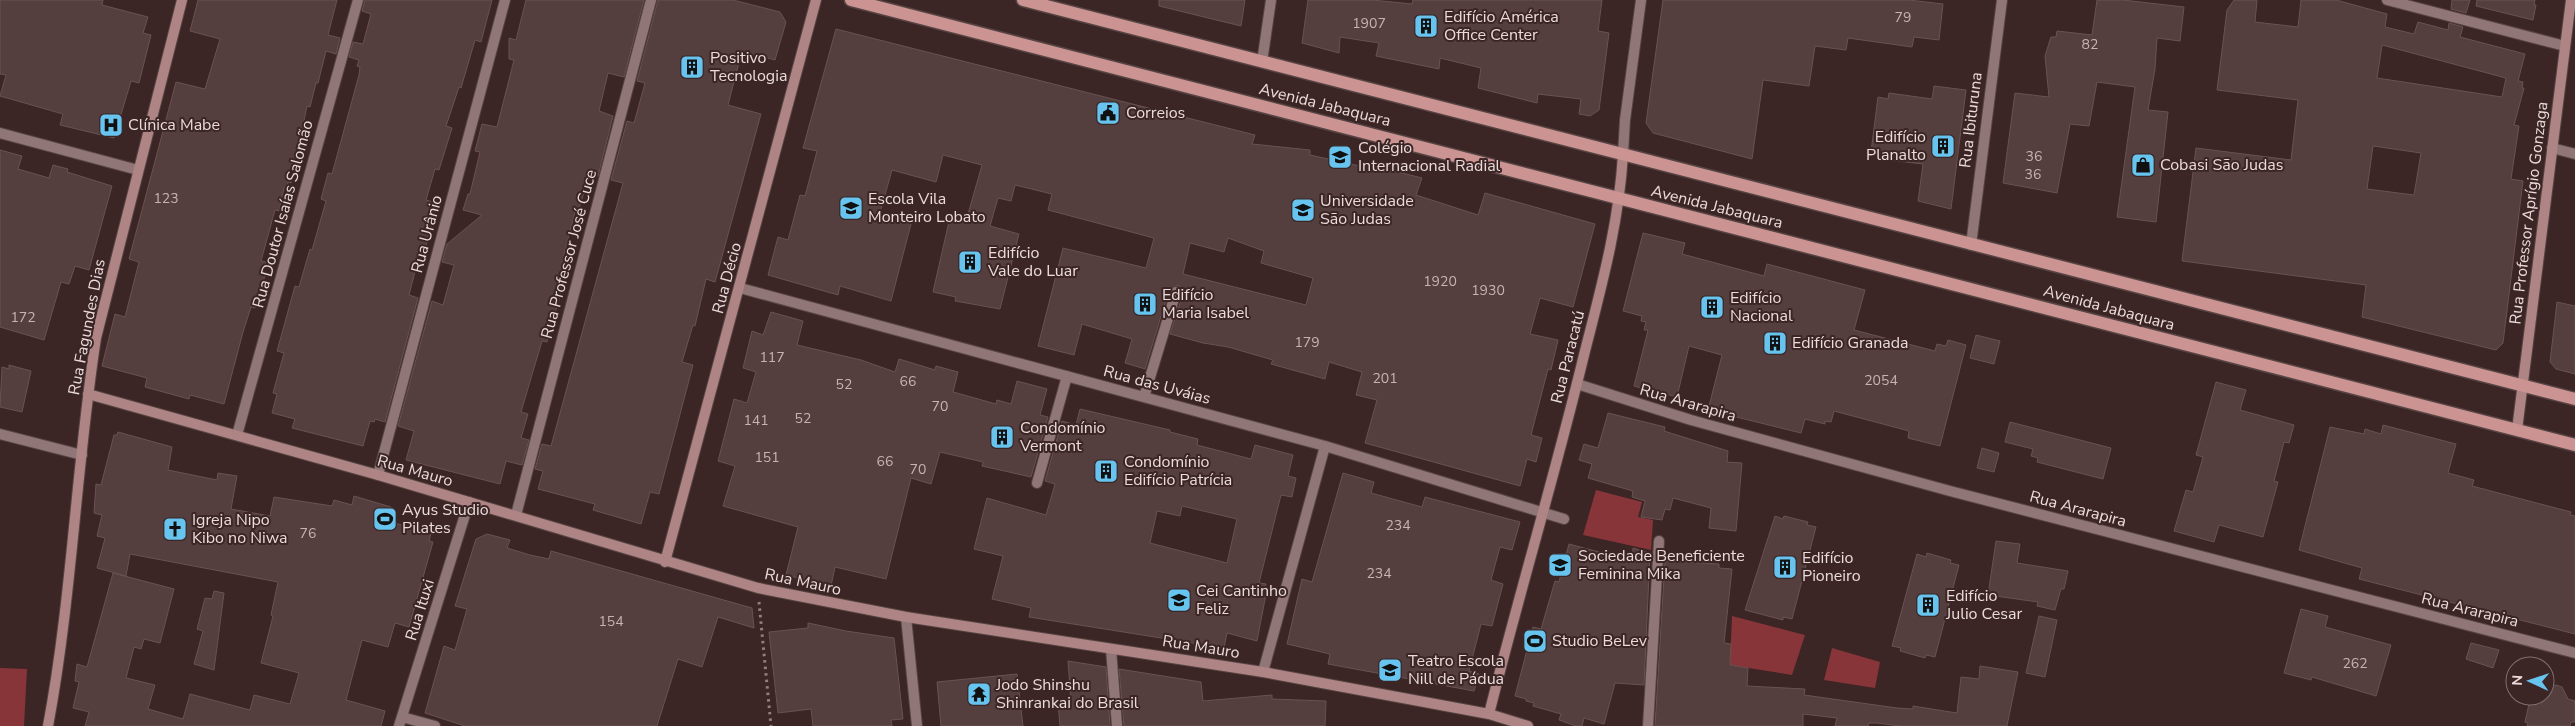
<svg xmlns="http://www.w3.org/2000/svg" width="2575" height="726" font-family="'Nunito Sans',sans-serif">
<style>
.green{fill:#88353a}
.building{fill:#553e3e;stroke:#6a5251;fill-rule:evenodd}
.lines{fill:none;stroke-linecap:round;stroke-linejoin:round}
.street-casing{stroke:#564443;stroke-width:12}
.secondary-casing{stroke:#564443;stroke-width:12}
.primary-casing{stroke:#564443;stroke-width:15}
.path{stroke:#927f7f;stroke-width:3;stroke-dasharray:2.5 4;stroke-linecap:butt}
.street{stroke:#907676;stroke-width:10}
.secondary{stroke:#ae8484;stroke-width:10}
.primary{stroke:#cb9392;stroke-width:12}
.labels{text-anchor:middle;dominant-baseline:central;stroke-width:4;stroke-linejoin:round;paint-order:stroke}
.number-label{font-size:14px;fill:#c6b4b4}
.poi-label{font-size:16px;fill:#ebdcdb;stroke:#3b2525;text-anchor:start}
.street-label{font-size:16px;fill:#ebdcdb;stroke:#3b2525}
</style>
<rect width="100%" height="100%" fill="#3b2525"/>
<path class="green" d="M1596 490 1642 502 1638 517 1653 520 1651 550 1583 535Z
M1732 616 1805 635 1792 675 1730 665Z
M1832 648 1880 662 1875 688 1824 680Z
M0 668 27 669 24 726H0Z"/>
<path class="building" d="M0 0H103L102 5 148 17 143 33 151 35 139 83 131 81 114 138 60 125 63 114 0 96 6 75 0 74Z
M198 0H337L328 35 340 38 336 54 326 51 318 83H316L310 107 307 106 291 183 288 182 287 189 284 188 279 211 275 210 261 261 266 262 263 271 266 272 255 308 251 307 243 332 224 404 190 395 189 399 145 387 147 378 102 366 115 314 125 317 139 262 129 259 176 82 205 89 220 39 190 31Z
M365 0H492L481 42 475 40 461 88 459 87 446 126 452 128 439 170 435 169 426 200 437 203 423 257 419 256 409 295 418 298 385 422 375 419 374 422 370 421 363 446 292 428 295 419 272 413 277 394 273 393 284 353 277 351 295 286 299 287 310 249 312 250 326 201 321 199 328 173 332 174 359 75 360 67 357 66 359 60 349 57 353 42 363 44 371 14 362 11Z
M526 0H644L624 77 608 73 599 111 613 116 598 176 589 174 578 213 575 212 563 258 570 260 547 342 542 341 521 412 528 414 521 438 529 440 522 465 506 461 500 484 406 460 414 431 398 426 432 301 443 305 454 265 442 262 447 244 482 215 463 210 468 194H470L480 152 475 151 482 124 497 127 514 60 509 59V38L516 40Z
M658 0H733L780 12 786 22 775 60 742 51 728 105 761 114 715 282 706 279 695 326 693 325 682 362 693 365 659 494 650 492 641 524 593 510 595 504 538 489 543 471 535 469 542 444 551 446 623 183 611 180 627 121 634 123 645 83 637 81Z
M1159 0H1245L1241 26 1159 6Z
M1308 0H1372L1412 4 1413 0H1602L1598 31 1609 33 1599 110 1590 116 1579 114 1581 99 1538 94 1537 103 1478 88 1481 68 1440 58 1439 69 1376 56 1379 43 1340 37 1339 53 1302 43Z
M1663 0H1909L1943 4 1939 40 1914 37 1912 47 1848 38 1846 50 1815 46 1809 86 1763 80 1752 159 1653 133 1646 123Z
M2097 0H2123L2184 7 2180 41 2157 38 2155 69 2148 110 2168 112 2156 222 2117 217 2135 87 2097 82 2089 126 2070 124 2057 193 2003 183 2015 93 2049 97 2045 56 2051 37H2056L2057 31 2092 35Z
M2234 0H2257L2255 22 2298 27 2301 0H2336L2387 14 2385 27 2414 34 2418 22 2448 30 2449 23 2463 27 2460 37 2525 54 2518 81 2523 82 2522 88H2524L2514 125 2519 126 2511 179 2523 181 2503 343 2496 350 2362 317 2366 285 2182 261 2196 148 2291 160 2298 100 2217 90 2227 10ZM2382 45 2506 78 2502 97 2377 78ZM2373 146 2421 153 2414 195 2367 189Z
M2452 0H2470L2466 13 2451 9Z
M2477 0H2535L2534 5H2536L2533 20 2476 6Z
M836 29 1255 135 1252 144 1310 150V155L1382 171V168L1422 178 1416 195 1478 215 1485 193 1595 224 1573 307 1540 298 1530 334 1558 340 1551 370 1548 369 1531 435 1542 438 1536 462 1527 459 1520 486 1365 443 1377 400 1356 395 1362 372 1329 362 1325 379 1271 364 1273 360 1228 347 1203 343 1170 334 1183 294 1181 288 1178 285 1169 290 1145 369 1125 363 1132 339 1082 324 1074 355 1038 346 1063 248 1146 268 1154 238 1048 210 1052 194 1015 185 1011 201 998 198 990 226 1019 234 1000 309 955 301 956 297 933 292 950 217 966 221 982 165 943 155 936 182 892 170 879 216 911 224 891 301 840 286 838 295 768 275 778 237 788 240 800 195 805 196 817 151 803 148ZM1228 238 1264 251 1261 263 1313 278 1306 305 1183 274 1190 243 1224 252Z
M1934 86 1966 90 1951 209 1918 201 1923 164 1880 159V153L1871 152 1878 97 1888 99 1889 93 1932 99Z
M0 150 22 156 18 169 49 178 53 165 68 169 67 172 112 186 89 270 75 266 69 284 61 282 44 340 0 327Z
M1643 233 1685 243 1682 254 1764 276 1767 264 1865 290 1854 330 1935 351 1937 344 1946 346 1948 340 1966 345 1940 446 1908 438 1909 431 1834 411 1831 422 1825 421V424L1805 419 1801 433 1708 410 1722 355 1689 346 1677 397 1634 386 1648 330H1644L1646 322 1641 321 1642 316 1623 311Z
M2557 302 2575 306V374L2556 369 2550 362Z
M771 312 803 321 797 345 861 360 895 372 899 359 935 370 936 366 958 372 953 392 996 404 997 400 1011 404 1017 381 1047 389 1040 415 1048 417 1031 477 982 466 983 462 940 452 931 484 911 478 886 579 835 567 831 586 786 575 798 527 723 506 735 466 718 461 734 399 747 403 756 372 743 368 752 331 763 335Z
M1976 335 2000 341 1994 364 1970 358Z
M9 365 31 371 22 412 0 407 2 367 9 369Z
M2216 382 2246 390 2240 410 2294 425 2289 443 2284 442 2274 481 2278 482 2263 537 2219 525 2214 542 2174 531 2186 490 2193 492 2203 457 2196 455Z
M1080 409 1170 430V432L1198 439 1197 445 1251 459 1255 445 1293 455 1288 476 1296 478 1292 497 1281 495 1259 583 1266 584 1265 589H1267L1257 641 1227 633 1224 648 1029 617 1031 608 992 599 1003 556 974 549 987 498 1046 515 1055 484 1045 481 1062 421 1076 425ZM1182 506 1237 519 1227 563 1150 543 1157 511 1180 516Z
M1608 413 1665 427 1664 431 1728 451 1727 462 1742 463 1736 531 1709 528 1711 508 1673 498 1670 510 1665 509 1662 520 1641 517 1645 501 1632 497 1633 491 1588 478 1592 464 1579 460 1584 444 1598 448Z
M2010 422 2111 448 2103 479 2037 462 2038 458 2031 456 2033 449 2005 442Z
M2383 425 2456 444 2448 473 2474 480 2472 486 2571 512 2570 515 2575 516V634L2359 579 2362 568 2299 550 2330 427 2364 434 2365 429 2381 434Z
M118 432 172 447 168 470 217 480 218 473 237 476 231 509 270 516 274 497 332 506 334 500 352 505 354 496 391 507 387 521 431 533 429 541 433 542 409 627 395 623 388 647 362 640 346 700 385 711 381 726H85L89 712 73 708 79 682 75 681 77 664 87 667 113 573 174 589 160 643 144 639 141 649 134 647 126 678 155 685 148 709 183 719 190 694 250 710 254 695 290 704 299 673 261 663 273 616 271 615 278 582 130 554 126 576 97 568 105 538 97 536 102 515 94 513 96 484 101 485 114 435H117Z
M1982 448 1999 453 1994 472 1977 468Z
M1343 473 1374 482 1371 493 1422 507 1425 497 1520 522 1512 550 1500 547 1491 580 1503 584 1492 626 1481 624 1469 671 1479 674 1474 691 1328 664 1330 654 1287 644 1302 579 1312 582Z
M1775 516 1783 519 1784 516 1808 522 1807 525 1816 527 1792 619 1783 617V620L1745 610Z
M487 534 510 540 507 548 530 555 549 559 551 551 752 608 754 628 718 617 702 667 678 659 657 726H465L425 713 444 646 455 650 467 609 455 606 476 539Z
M1996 541 2020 544 2017 563 2068 571 2064 589H2061L2055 610 2037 606 2038 602 1988 595Z
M1569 544 1632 561 1633 548 1650 553 1644 685 1615 683 1604 724 1584 718 1582 726H1576L1559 720 1561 714 1533 706 1534 703 1526 701V699L1515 696 1533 627 1541 629 1555 581 1559 582Z
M1927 553 1951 560 1950 563 1959 565 1935 657 1926 655 1925 658 1900 651 1901 648 1892 646 1917 554 1926 557Z
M1665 561 1719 564V568L1732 569 1724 643 1731 644 1730 665 1748 668 1747 686 1805 689 1804 695 1897 708 1913 709V706L1957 713 1961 677 1979 679 1980 666 2018 672 2007 726H1900L1877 723H1869L1868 726H1835L1837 718 1803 714V726H1655Z
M214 591 224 593 214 670 194 664 203 631 197 629 205 598 212 599Z
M2301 609 2328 616 2325 627 2391 645 2376 696 2312 677 2311 680 2284 673Z
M2039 616 2057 620 2045 677 2026 673Z
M808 623 846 631 894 638 903 719 891 720 892 726H813L811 709 778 713 769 632 808 628Z
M2471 643 2499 650 2493 668 2466 659Z
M1068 661 1106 667 1110 726H1060L1058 703 1071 701Z
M1119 669 1201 682 1203 701 1272 695V699L1326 701 1325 726H1124Z
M1017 674 1023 726H941L937 682Z
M2556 685 2562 687 2568 699 2575 701V722H2571L2570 726H2527L2528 723 2525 722 2529 704 2523 703 2525 696H2545V687Z"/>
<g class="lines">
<g class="street-casing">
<path id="street" d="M2387 0 2565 46
M1262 62 1271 0
M0 133 138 170
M2552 148 2575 154
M1623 154 1625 120 1641 0
M1971 245 2002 0
M740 288 1325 446 1564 519
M1577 384 1691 420 1950 491 2575 653
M1144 397 1176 292
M0 434 82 455
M237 435 358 0
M378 475 505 0
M1037 483 1067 376
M516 515 651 0
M906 617 917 726
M1111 649 1117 726
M1263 672 1325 446
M402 717 435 726
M399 726 469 502
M1648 726 1659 541"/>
</g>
<g class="secondary-casing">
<path id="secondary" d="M88 394 378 475 758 588 906 617 1263 672 1489 714 1528 726
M2517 430 2571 0
M665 562 816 0
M1489 714C1519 594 1555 475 1584 355 1601 288 1619 224 1623 154
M48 726C72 598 76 467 96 338L182 0"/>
</g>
<g class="primary-casing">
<path id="primary" d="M851 0 2575 445
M1023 0 2575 399"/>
</g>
<path class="path" d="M759 602 771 726"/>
<use href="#street" class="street"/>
<use href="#secondary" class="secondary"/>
<use href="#primary" class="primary"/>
</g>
<defs>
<g id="building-square" transform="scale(1.25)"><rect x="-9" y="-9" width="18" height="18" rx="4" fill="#66c4ef" stroke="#3b2525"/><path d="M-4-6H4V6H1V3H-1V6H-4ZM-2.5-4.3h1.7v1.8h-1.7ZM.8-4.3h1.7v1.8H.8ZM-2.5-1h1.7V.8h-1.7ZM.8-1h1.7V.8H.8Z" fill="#111"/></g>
<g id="civic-square" transform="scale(1.25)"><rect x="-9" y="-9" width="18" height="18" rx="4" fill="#66c4ef" stroke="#3b2525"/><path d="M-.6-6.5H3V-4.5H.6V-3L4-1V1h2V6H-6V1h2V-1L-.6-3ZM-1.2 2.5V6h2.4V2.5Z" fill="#111"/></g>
<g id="hospital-square" transform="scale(1.25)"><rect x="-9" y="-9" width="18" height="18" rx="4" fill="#66c4ef" stroke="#3b2525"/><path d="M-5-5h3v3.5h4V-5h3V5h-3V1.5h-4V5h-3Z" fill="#111"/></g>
<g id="school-square" transform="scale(1.25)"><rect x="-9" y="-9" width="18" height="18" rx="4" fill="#66c4ef" stroke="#3b2525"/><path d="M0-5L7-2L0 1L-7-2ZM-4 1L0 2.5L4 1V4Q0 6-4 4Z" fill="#111"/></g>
<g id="shop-square" transform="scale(1.25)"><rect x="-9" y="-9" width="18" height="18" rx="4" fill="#66c4ef" stroke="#3b2525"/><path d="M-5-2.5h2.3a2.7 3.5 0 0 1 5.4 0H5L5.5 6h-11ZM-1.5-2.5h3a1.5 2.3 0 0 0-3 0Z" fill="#111"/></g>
<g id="university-square" transform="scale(1.25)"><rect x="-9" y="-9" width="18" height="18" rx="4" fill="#66c4ef" stroke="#3b2525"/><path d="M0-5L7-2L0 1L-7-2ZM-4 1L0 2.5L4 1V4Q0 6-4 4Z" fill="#111"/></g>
<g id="stadium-square" transform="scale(1.25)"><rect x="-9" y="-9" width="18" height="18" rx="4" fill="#66c4ef" stroke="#3b2525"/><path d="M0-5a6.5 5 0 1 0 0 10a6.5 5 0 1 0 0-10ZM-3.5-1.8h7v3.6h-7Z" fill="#111"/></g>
<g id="church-square" transform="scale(1.25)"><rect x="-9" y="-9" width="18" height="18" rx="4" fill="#66c4ef" stroke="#3b2525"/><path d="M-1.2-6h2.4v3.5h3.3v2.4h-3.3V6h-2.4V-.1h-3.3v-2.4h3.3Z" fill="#111"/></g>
<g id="temple-square" transform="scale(1.25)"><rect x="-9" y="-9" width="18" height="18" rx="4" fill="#66c4ef" stroke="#3b2525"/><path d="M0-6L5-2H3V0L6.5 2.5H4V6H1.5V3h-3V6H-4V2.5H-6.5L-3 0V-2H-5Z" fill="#111"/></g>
</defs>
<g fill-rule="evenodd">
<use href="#building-square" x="1426" y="26"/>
<use href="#building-square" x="692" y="67"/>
<use href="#civic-square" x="1108" y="113"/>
<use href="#hospital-square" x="111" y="125"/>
<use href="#building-square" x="1943" y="146"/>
<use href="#school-square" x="1340" y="157"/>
<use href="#shop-square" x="2143" y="165"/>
<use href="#school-square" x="851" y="208"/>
<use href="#university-square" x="1303" y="210"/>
<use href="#building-square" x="970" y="262"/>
<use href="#building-square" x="1145" y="304"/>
<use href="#building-square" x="1712" y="307"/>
<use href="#building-square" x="1775" y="343"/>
<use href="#building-square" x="1002" y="437"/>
<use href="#building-square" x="1106" y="471"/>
<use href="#stadium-square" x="385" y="519"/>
<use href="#church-square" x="175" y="529"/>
<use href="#school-square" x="1560" y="565"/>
<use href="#building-square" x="1785" y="567"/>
<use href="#school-square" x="1179" y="600"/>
<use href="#building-square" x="1928" y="605"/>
<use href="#stadium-square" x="1535" y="641"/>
<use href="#university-square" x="1390" y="670"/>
<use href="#temple-square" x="979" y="694"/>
</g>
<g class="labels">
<g class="number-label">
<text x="1903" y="17">79</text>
<text x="1369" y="23">1907</text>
<text x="2090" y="44">82</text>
<text x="2034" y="156">36</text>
<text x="2033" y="174">36</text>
<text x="166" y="198">123</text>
<text x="1440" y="281">1920</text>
<text x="1488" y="290">1930</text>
<text x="23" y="317">172</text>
<text x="1307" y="342">179</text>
<text x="772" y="357">117</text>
<text x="1385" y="378">201</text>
<text x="1881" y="380">2054</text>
<text x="908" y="381">66</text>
<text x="844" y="384">52</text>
<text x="940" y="406">70</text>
<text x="803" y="418">52</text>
<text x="756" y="420">141</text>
<text x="767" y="457">151</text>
<text x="885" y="461">66</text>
<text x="918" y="469">70</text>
<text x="1398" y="525">234</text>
<text x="308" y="533">76</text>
<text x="1379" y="573">234</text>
<text x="611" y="621">154</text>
<text x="2355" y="663">262</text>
</g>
<g class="poi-label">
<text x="1444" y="17">Edifício América<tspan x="1444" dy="18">Office Center</tspan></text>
<text x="710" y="58">Positivo<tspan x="710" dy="18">Tecnologia</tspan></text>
<text x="1126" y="113">Correios</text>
<text x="128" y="125">Clínica Mabe</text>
<text x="1926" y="137" text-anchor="end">Edifício<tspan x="1926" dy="18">Planalto</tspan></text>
<text x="1358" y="148">Colégio<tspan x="1358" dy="18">Internacional Radial</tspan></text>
<text x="2160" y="165">Cobasi São Judas</text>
<text x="868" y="199">Escola Vila<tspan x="868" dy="18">Monteiro Lobato</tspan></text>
<text x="1320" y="201">Universidade<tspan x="1320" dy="18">São Judas</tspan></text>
<text x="988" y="253">Edifício<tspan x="988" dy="18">Vale do Luar</tspan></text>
<text x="1162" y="295">Edifício<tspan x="1162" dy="18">Maria Isabel</tspan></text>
<text x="1730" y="298">Edifício<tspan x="1730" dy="18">Nacional</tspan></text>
<text x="1792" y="343">Edifício Granada</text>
<text x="1020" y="428">Condomínio<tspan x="1020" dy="18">Vermont</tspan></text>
<text x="1124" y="462">Condomínio<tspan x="1124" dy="18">Edifício Patrícia</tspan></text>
<text x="402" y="510">Ayus Studio<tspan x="402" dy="18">Pilates</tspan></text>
<text x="192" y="520">Igreja Nipo<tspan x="192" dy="18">Kibo no Niwa</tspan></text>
<text x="1578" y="556">Sociedade Beneficiente<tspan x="1578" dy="18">Feminina Mika</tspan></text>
<text x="1802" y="558">Edifício<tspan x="1802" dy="18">Pioneiro</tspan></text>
<text x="1196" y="591">Cei Cantinho<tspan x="1196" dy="18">Feliz</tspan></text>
<text x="1946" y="596">Edifício<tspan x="1946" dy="18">Julio Cesar</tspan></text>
<text x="1552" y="641">Studio BeLev</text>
<text x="1408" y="661">Teatro Escola<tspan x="1408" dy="18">Nill de Pádua</tspan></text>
<text x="996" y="685">Jodo Shinshu<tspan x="996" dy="18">Shinrankai do Brasil</tspan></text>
</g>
<g class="street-label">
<text transform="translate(1325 105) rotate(14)">Avenida Jabaquara</text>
<text transform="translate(1971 120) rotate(-83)">Rua Ibituruna</text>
<text transform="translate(1717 207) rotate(14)">Avenida Jabaquara</text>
<text transform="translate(2529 213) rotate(-83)">Rua Professor Aprígio Gonzaga</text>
<text transform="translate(283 214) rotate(-75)">Rua Doutor Isaías Salomão</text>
<text transform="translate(427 234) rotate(-75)">Rua Urânio</text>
<text transform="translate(569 254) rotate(-75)">Rua Professor José Cuce</text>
<text transform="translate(727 278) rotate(-75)">Rua Décio</text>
<text transform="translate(2109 308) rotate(15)">Avenida Jabaquara</text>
<text transform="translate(87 327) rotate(-79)">Rua Fagundes Dias</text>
<text transform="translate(1568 357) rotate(-76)">Rua Paracatú</text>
<text transform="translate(1157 385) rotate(15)">Rua das Uváias</text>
<text transform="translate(1688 403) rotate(16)">Rua Ararapira</text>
<text transform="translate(415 471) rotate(16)">Rua Mauro</text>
<text transform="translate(2078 509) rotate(15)">Rua Ararapira</text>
<text transform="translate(803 582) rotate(12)">Rua Mauro</text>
<text transform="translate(420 610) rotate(-73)">Rua Ituxi</text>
<text transform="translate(2470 610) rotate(14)">Rua Ararapira</text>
<text transform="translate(1201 647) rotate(9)">Rua Mauro</text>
</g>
</g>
<g transform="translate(2530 681) rotate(273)"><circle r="24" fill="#3b2525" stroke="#816e6e"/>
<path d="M0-4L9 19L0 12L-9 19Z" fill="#66c4ef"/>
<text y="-8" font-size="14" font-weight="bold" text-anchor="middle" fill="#ebdcdb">N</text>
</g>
</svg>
